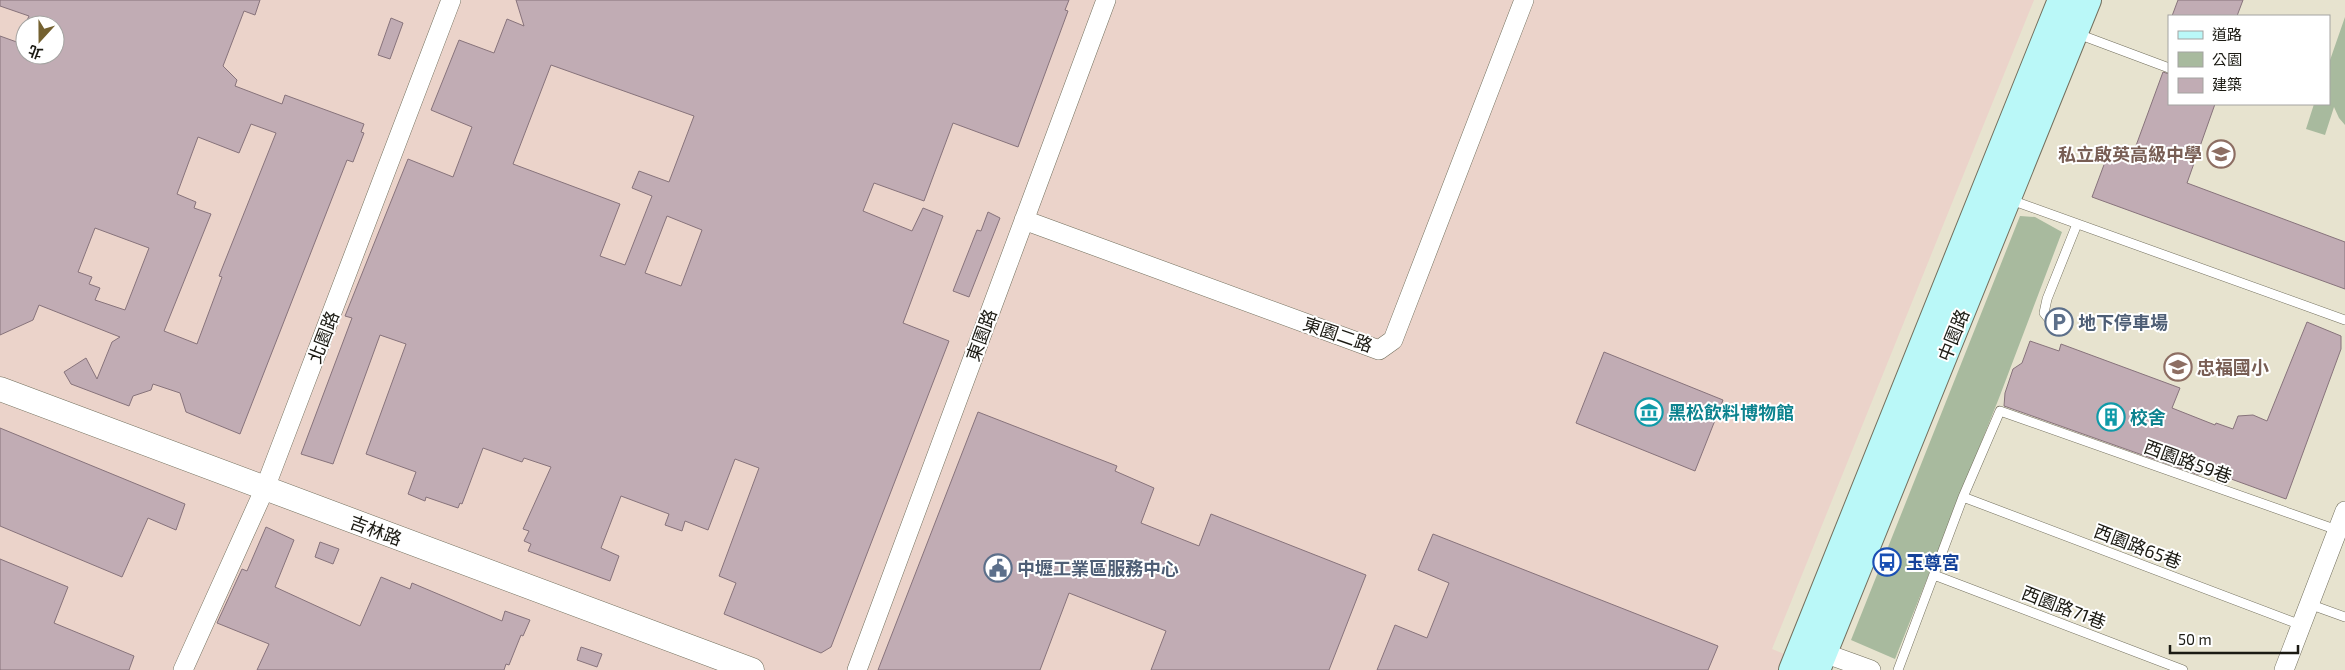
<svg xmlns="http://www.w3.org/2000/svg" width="2345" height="670" font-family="'Exo 2','Noto Sans TC',sans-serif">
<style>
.industrial{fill:#ebd3ca;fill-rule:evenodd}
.green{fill:#a8ba9e}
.building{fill:#c1acb4;stroke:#87737b;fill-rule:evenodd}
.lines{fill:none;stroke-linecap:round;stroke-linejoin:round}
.service-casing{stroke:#726f5d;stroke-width:10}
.minor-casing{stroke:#726f5d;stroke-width:20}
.tertiary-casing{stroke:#726f5d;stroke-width:25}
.secondary-casing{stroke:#726f5d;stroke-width:28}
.service{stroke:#fff;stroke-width:9}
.minor{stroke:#fff;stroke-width:19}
.tertiary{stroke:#fff;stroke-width:24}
.secondary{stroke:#baf8f8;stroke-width:26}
.labels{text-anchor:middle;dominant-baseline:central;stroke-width:4;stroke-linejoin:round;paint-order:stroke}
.education-label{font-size:18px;font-weight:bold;fill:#785e54;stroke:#fff;text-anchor:end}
.service-label{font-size:18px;font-weight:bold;fill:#4e5e75;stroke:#fff;text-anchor:start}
.street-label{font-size:18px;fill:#1b1a13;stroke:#fff}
.culture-label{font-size:18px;font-weight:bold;fill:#0d838f;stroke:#fff;text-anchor:start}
.transit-label{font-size:18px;font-weight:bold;fill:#164399;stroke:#fff;text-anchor:start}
</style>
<rect width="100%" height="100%" fill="#e7e3cf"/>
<path class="industrial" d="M0 0H2034L1772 649 1825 670H0ZM25 25H55V55H25Z"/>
<path class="green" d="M2345 17V125L2339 118 2334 107 2325 135 2306 129 2314 104H2329V63Z
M2020 216 2035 217 2062 232 1999 398 1895 659 1851 640Z"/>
<path class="building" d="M0 0H260L255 15 244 11 223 66 237 80 235 86 282 104 285 95 364 124 361 132 364 133 353 162 347 160 240 434 186 412 180 393 153 384 151 390 133 396 129 406 71 384 64 372 86 358 97 379 112 342 120 337 39 305 33 320 0 335V36L25 45V55H55V25H25L29 16 0 6ZM251 124 276 133 219 276 222 277 197 344 164 331 211 214 194 208 196 202 177 194 198 137 239 153ZM95 228 149 248 125 310 95 300 100 288 89 284 92 277 78 272Z
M516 0H1069L1065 10 1068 11 1018 147 953 123 924 201 874 183 863 211 912 231 923 208 943 216 903 323 949 341 831 647 821 653 724 614 736 583 719 576 759 468 735 459 708 530 685 521 682 531 665 525 669 514 621 496 601 548 619 556 610 581 528 551 531 544 524 541 529 531 523 529 551 467 524 458 522 462 483 448 462 504 460 503 458 508 426 497 425 501 408 494 416 472 366 454 406 344 380 335 333 464 301 454 352 318 345 316 408 159 453 177 472 127 431 110 459 40 494 53 507 19 524 26ZM551 65 694 116 669 182 639 171 632 188 652 196 625 265 600 256 620 204 513 164ZM667 216 702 230 681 286 645 273Z
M2178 0H2243L2237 16H2172Z
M391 18 403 23 390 59 378 55Z
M2163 72 2169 74V104H2215L2187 183 2345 242V289L2092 197 2108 154 2130 162Z
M988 212 1000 218 969 297 953 291 977 230 981 231Z
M2307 322 2341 336V349L2286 499 2201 468 2199 475 2004 406 2005 393 2013 369 2022 363 2030 341 2059 351 2061 344 2180 388 2172 408 2215 425 2216 423 2233 429 2238 416 2253 415 2267 421Z
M1604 352 1723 400 1695 471 1576 423Z
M978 412 1117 466 1115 471 1154 488 1141 523 1199 546 1211 514 1366 575 1329 670H1151L1166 631 1069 593 1040 670H878Z
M0 428 185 504 176 530 148 518 122 577 0 526Z
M266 527 294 540 275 587 360 626 381 577 410 589 412 583 502 621 505 611 530 620 523 636 521 635 509 665 506 664 504 670H257L269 644 217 623 242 569 247 571Z
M1433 534 1718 646 1708 670H1377L1395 625 1427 638 1449 583 1418 570Z
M320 542 339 549 333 564 315 557Z
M0 559 68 587 54 623 134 656 129 670H0Z
M581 647 602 654 597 667 577 660Z"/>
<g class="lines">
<g class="service-casing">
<path id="service" d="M2078 34 2169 68
M2011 200 2345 320
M2059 322 2048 318 2044 313 2047 299 2077 224
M1963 497 2301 625
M1934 575 2183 670
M2309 604 2345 617
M1898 670 1963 497 2000 411 2340 531"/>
</g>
<g class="minor-casing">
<path id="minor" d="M1024 220 1379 350 1393 340 1524 0
M1813 649 1871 670
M183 670 265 488 451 0
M857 670 1106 0
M2284 670 2345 511"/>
</g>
<g class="tertiary-casing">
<path id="tertiary" d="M0 389 752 670"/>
</g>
<g class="secondary-casing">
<path id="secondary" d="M1792 670 2061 0
M1817 670 2088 0"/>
</g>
<use href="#service" class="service"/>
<use href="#minor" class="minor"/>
<use href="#tertiary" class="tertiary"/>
<use href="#secondary" class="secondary"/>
</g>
<defs>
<g id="school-ring" transform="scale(1.4375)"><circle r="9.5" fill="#fff" stroke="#8d6e63" stroke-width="1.5"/><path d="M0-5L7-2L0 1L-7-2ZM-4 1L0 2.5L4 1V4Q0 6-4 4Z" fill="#8d6e63"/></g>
<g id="parking-ring" transform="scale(1.4375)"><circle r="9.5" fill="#fff" stroke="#5c6f8a" stroke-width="1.5"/><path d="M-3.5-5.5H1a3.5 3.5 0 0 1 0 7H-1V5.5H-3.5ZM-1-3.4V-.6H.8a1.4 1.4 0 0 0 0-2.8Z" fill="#5c6f8a"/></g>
<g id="museum-ring" transform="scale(1.4375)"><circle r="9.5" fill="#fff" stroke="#0f9aa8" stroke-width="1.5"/><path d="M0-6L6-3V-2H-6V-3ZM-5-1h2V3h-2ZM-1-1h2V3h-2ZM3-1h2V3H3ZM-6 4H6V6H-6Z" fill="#0f9aa8"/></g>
<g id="building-ring" transform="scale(1.4375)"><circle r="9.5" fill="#fff" stroke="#0f9aa8" stroke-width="1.5"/><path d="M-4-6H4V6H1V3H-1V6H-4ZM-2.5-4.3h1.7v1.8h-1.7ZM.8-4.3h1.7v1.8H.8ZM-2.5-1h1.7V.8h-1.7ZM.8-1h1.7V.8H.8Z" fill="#0f9aa8"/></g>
<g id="bus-ring" transform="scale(1.4375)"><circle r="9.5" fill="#fff" stroke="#1a4fb4" stroke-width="1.5"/><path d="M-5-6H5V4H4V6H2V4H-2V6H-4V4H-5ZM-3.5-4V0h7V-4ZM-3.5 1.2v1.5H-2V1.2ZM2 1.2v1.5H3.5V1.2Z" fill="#1a4fb4"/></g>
<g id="civic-ring" transform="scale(1.4375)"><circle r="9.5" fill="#fff" stroke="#5c6f8a" stroke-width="1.5"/><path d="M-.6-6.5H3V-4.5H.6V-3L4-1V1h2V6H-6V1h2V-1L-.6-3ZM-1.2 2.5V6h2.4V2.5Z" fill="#5c6f8a"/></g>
</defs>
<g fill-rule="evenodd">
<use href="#school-ring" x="2221" y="154"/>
<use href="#parking-ring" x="2059" y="322"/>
<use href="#school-ring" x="2178" y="367"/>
<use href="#museum-ring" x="1649" y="412"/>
<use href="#building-ring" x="2111" y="417"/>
<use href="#bus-ring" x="1887" y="562"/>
<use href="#civic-ring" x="998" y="568"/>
</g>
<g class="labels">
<g class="education-label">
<text x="2202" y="154">私立啟英高級中學</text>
<text x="2197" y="367" text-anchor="start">忠福國小</text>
</g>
<g class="service-label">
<text x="2078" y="322">地下停車場</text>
<text x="1017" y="568">中壢工業區服務中心</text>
</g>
<g class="street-label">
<text transform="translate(1338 334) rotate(19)">東園二路</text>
<text transform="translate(981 335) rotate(-70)">東園路</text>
<text transform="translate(1953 335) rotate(-68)">中園路</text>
<text transform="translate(323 337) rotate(-69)">北園路</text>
<text transform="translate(2188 461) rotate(20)">西園路59巷</text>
<text transform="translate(376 530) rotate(20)">吉林路</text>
<text transform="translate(2138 546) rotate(21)">西園路65巷</text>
<text transform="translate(2064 607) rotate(21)">西園路71巷</text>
</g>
<g class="culture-label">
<text x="1668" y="412">黑松飲料博物館</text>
<text x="2130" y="417">校舍</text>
</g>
<g class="transit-label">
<text x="1906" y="562">玉尊宮</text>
</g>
</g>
<rect x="2168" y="15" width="162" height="90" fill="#ffffff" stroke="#a4a3a1"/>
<rect x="2178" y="31" width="25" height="8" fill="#baf8f8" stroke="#a4a3a1"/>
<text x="2212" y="40" font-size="15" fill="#1b1a13">道路</text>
<rect x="2178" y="52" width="25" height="15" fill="#a8ba9e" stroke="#a4a3a1"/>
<text x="2212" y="65" font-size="15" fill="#1b1a13">公園</text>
<rect x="2178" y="78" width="25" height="15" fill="#c1acb4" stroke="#a4a3a1"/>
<text x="2212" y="90" font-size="15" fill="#1b1a13">建築</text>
<g transform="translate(40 40) rotate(201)"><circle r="24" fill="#ffffff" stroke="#a4a3a1"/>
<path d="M0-4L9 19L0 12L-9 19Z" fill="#746130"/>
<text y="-8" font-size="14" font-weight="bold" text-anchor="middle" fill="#1b1a13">北</text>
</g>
<path d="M2170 645v8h128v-8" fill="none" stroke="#1b1a13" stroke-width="2.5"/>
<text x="2178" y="645" font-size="15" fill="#1b1a13" stroke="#ffffff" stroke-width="4" paint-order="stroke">50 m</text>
</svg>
